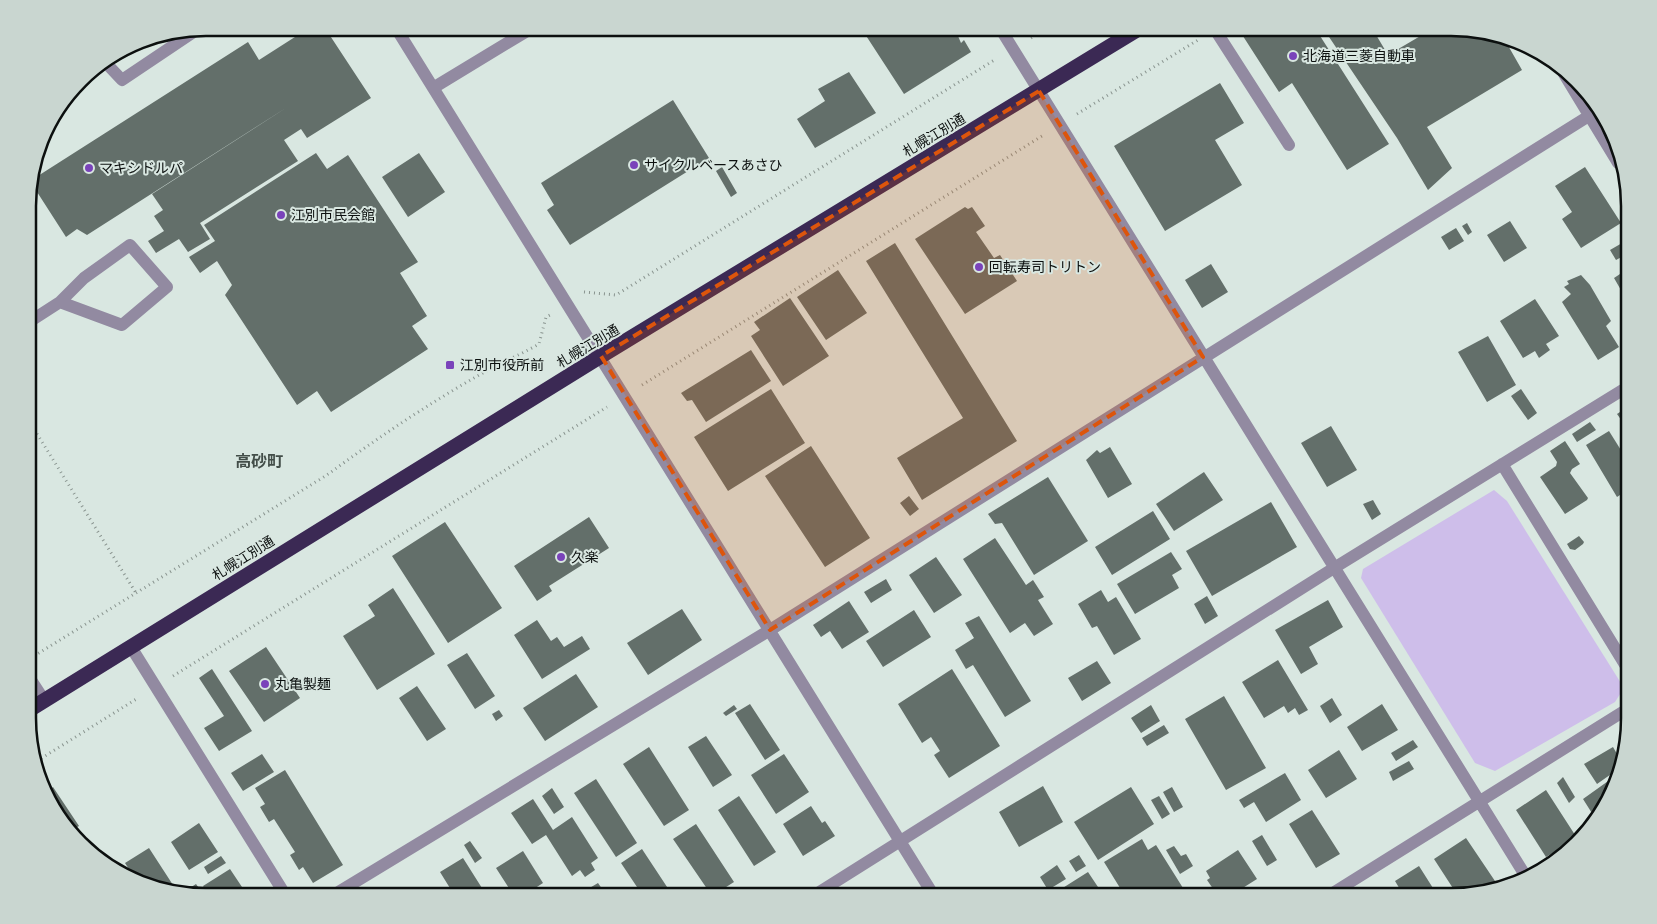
<svg xmlns="http://www.w3.org/2000/svg" width="1657" height="924" font-family="Cabin,'Noto Sans JP',sans-serif">
<style>
.green{fill:#cebeea}
.building{fill:#636f6a}
.lines{fill:none;stroke-linecap:round;stroke-linejoin:round}
.path{stroke:#89948f;stroke-width:3;stroke-dasharray:1 4;stroke-linecap:butt}
.lane{stroke:#928aa1;stroke-width:12}
.street{stroke:#928aa1;stroke-width:12}
.highway{stroke:#3b2954;stroke-width:15}
.marked{fill:#dd550c;fill-opacity:0.2;stroke:#dd550c;stroke-width:4;stroke-dasharray:10 6;stroke-linejoin:round}
.poi-dot{fill:#7a43ba;stroke:#d9e7e1;stroke-width:2}
.labels{text-anchor:middle;dominant-baseline:central;stroke-width:4;stroke-linejoin:round;paint-order:stroke}
.poi-label{font-size:14px;fill:#0c100f;stroke:#d9e7e1;text-anchor:start}
.street-label{font-size:14px;fill:#0c100f;stroke:#d9e7e1}
.quarter-label{font-size:16px;font-weight:bold;fill:#434e49;stroke:#d9e7e1}
.rim{fill:none;stroke:#0c100f;stroke-width:2.5}
</style>
<rect width="100%" height="100%" fill="#d9e7e1"/>
<path class="green" d="M1494 490 1507 501 1624 688 1615 702 1495 771 1475 763 1361 578 1363 569Z"/>
<path class="building" d="M309 28H325L371 98 307 138 301 129 284 140 298 161 200 223 210 239 188 252 179 239 156 253 148 241 164 231 154 216 163 210 152 194 289 106 87 235 77 229 66 237 30 181 248 42 259 60Z
M861 28H962L965 32 958 36 961 43 964 40 971 52 904 94Z
M1243 28H1315L1389 144 1347 170 1292 83 1279 92 1241 33Z
M1323 28H1372L1388 55 1434 28H1451L1506 42 1522 70 1427 127 1452 168 1428 190 1397 138Z
M849 72 876 113 815 148 797 119 825 101 818 89Z
M1220 83 1244 123 1215 140 1242 185 1165 231 1114 146Z
M673 100 709 158 570 245 547 210 554 205 541 183Z
M316 153 327 169 348 155 418 262 400 273 427 316 412 326 428 349 331 412 317 391 297 405 225 295 232 285 217 261 200 273 189 257 215 241 204 225Z
M419 153 445 192 408 217 382 177Z
M722 167 737 193 731 197 716 171Z
M1585 167 1621 223 1581 248 1562 219 1572 212 1555 186Z
M965 207 968 209 972 207 985 226 976 232 994 258 1000 255 1017 281 965 314 915 239Z
M1510 221 1527 248 1504 262 1487 235Z
M1467 223 1472 232 1468 235 1462 226Z
M1456 228 1464 241 1449 250 1441 237Z
M1629 239V253L1616 260 1610 250Z
M895 243 1017 441 922 500 897 458 963 418 866 261Z
M1211 264 1228 292 1202 308 1185 280Z
M1629 268V304L1614 278Z
M838 270 867 313 826 340 797 297Z
M1581 275 1590 285 1611 321 1606 326 1619 347 1598 360 1562 302 1571 294 1564 287 1569 284 1567 281Z
M790 298 829 356 783 386 751 336 760 330 754 322Z
M1535 299 1559 336 1546 344 1550 350 1539 358 1535 351 1523 358 1500 321Z
M1488 336 1516 385 1487 402 1458 352Z
M751 350 771 381 706 422 692 400 687 401 681 393Z
M771 389 805 443 728 491 694 437Z
M1521 389 1537 413 1528 420 1511 396Z
M1629 406V418L1622 421 1617 414Z
M1590 422 1596 430 1577 442 1572 434Z
M1331 426 1357 470 1327 487 1301 443Z
M1609 431 1629 463V489L1617 497 1586 445Z
M1565 441 1580 464 1572 469 1570 473 1588 498 1587 500 1565 514 1540 477 1556 466 1557 462 1550 451Z
M811 446 870 538 825 567 765 476Z
M1110 447 1132 484 1108 498 1086 460 1097 450 1100 453Z
M1204 472 1223 500 1174 531 1156 504Z
M1048 477 1088 541 1034 575 1002 523 995 524 988 514Z
M909 496 919 509 910 516 900 503Z
M1373 500 1381 514 1372 520 1363 504Z
M1271 502 1297 547 1212 596 1186 551Z
M1153 511 1170 539 1112 575 1095 547Z
M589 517 609 548 549 586 552 591 537 601 514 566Z
M445 522 502 608 448 643 392 556Z
M1579 536 1584 542 1583 544 1575 550 1570 549 1567 544Z
M995 538 1026 585 1033 580 1044 597 1038 600 1053 624 1034 636 1025 623 1010 633 963 559Z
M1171 552 1182 569 1172 575 1179 588 1135 614 1117 584Z
M936 557 962 595 934 613 909 575Z
M1629 568V586L1621 572Z
M886 579 892 590 871 603 864 592Z
M393 588 435 654 377 690 343 636 375 616 368 605Z
M1101 590 1108 602 1116 597 1141 639 1114 655 1097 626 1092 628 1078 604Z
M1207 596 1218 616 1205 624 1194 604Z
M1328 600 1343 627 1309 647 1318 664 1301 674 1275 630Z
M849 601 869 632 842 649 830 631 821 637 813 625Z
M682 609 702 640 648 675 627 643Z
M914 610 931 637 883 667 866 641Z
M979 616 1031 701 1005 717 973 665 966 669 955 650 974 638 965 623Z
M537 620 551 641 557 637 564 647 582 636 590 649 542 679 514 635Z
M266 647 300 698 264 722 229 671Z
M467 653 495 696 475 709 447 665Z
M1278 660 1308 710 1299 715 1295 708 1288 713 1284 706 1264 718 1242 682Z
M1097 661 1111 683 1082 701 1068 678Z
M212 669 252 731 219 751 204 728 224 716 199 678Z
M952 669 1000 746 949 778 934 755 940 751 931 737 922 743 898 704Z
M576 674 598 707 545 741 523 708Z
M417 686 446 729 427 741 399 698Z
M1224 696 1266 768 1226 790 1185 719Z
M1332 698 1342 715 1330 723 1320 706Z
M750 704 780 750 765 760 735 713Z
M1382 704 1398 730 1362 751 1347 727Z
M734 705 737 709 726 716 723 713Z
M1151 705 1160 721 1141 733 1131 718Z
M499 710 503 716 496 721 492 714Z
M1164 725 1169 733 1147 746 1142 738Z
M706 736 732 775 713 787 688 747Z
M1413 740 1418 747 1396 761 1391 753Z
M649 747 689 810 664 826 623 764Z
M1613 747 1620 759 1617 770 1597 784 1584 764Z
M1339 750 1357 779 1326 798 1308 770Z
M262 754 274 772 243 791 231 773Z
M784 754 809 792 776 814 751 775Z
M1409 761 1414 769 1393 781 1389 772Z
M285 770 343 865 313 883 303 867 299 870 290 855 295 852 274 819 269 822 260 807 265 804 255 788Z
M1285 773 1301 800 1266 822 1254 802 1244 808 1239 800Z
M1563 777 1575 797 1569 803 1557 783Z
M596 779 637 843 616 857 574 793Z
M1611 779 1613 782 1606 807 1595 818 1583 799Z
M1043 786 1063 822 1019 847 999 812Z
M53 787 79 826 72 830 58 817 48 791Z
M1131 787 1154 824 1098 860 1074 822Z
M1172 787 1183 807 1174 812 1163 792Z
M552 788 564 807 554 814 542 796Z
M1546 790 1577 838 1546 857 1516 810Z
M739 796 776 852 754 866 718 810Z
M1159 796 1170 814 1162 819 1151 800Z
M533 799 553 830 572 817 598 858 591 863 595 870 585 877 580 870 572 876 546 835 532 844 511 813Z
M811 806 822 823 825 821 835 836 803 856 783 824Z
M1312 810 1340 854 1316 868 1289 824Z
M199 823 218 852 189 870 171 842Z
M696 824 734 882 712 896 673 839Z
M1262 835 1277 860 1267 866 1252 841Z
M1466 838 1497 884 1458 896 1434 859Z
M1142 839 1148 850 1156 845 1188 896H1125L1104 862Z
M470 841 482 858 475 863 464 845Z
M1174 846 1181 856 1186 854 1193 866 1180 874 1166 850Z
M149 848 173 885 170 887 134 877 125 863Z
M642 849 673 896H643L621 863Z
M1238 850 1257 879 1230 896H1218L1207 880 1210 878 1206 871Z
M523 851 543 883 523 896H514L496 868Z
M1079 855 1086 866 1076 872 1069 861Z
M221 856 226 863 208 874 204 867Z
M463 858 487 896H448L453 893 440 872Z
M1057 865 1066 879 1048 890 1040 877Z
M1419 866 1438 896H1404L1395 881Z
M230 869 248 896H209L203 886Z
M1088 872 1104 896H1050Z
M598 883 607 896H576Z
M196 884 201 891 197 894 185 891Z
M862 889 866 896H850Z"/>
<g class="lines">
<path class="path" d="M1031 38 1047 28
M1077 114 1198 40
M584 292 616 295 996 59
M642 385 1042 136
M29 421 136 593
M34 656 327 475C376 439 428 404 481 374 500 363 520 355 539 344L546 317 550 315
M173 676 607 407
M37 761 138 698"/>
<path class="lane" d="M1214 28 1289 145
M105 62 122 80 198 29"/>
<path class="street" d="M396 28 934 896
M1000 28 1525 875
M1564 74 1618 163
M433 88 532 28
M29 322 60 302 84 278 130 245 167 287 122 325 60 302
M1502 464 1629 671
M131 647 286 896
M29 677 44 700
M332 896 770 630 1600 109
M813 896 1334 568 1629 386
M1328 896 1629 708"/>
<path class="highway" d="M29 710 601 356 1140 28"/>
</g>
<path class="marked" d="M1039 91 1203 357 770 630 601 356Z"/>
<g class="poi-dot">
<circle cx="1293" cy="56" r="5"/>
<circle cx="634" cy="165" r="5"/>
<circle cx="89" cy="168" r="5"/>
<circle cx="281" cy="215" r="5"/>
<circle cx="979" cy="267" r="5"/>
<rect x="445" y="360" width="10" height="10" rx="2.5"/>
<circle cx="561" cy="557" r="5"/>
<circle cx="265" cy="684" r="5"/>
</g>
<g class="labels">
<g class="poi-label">
<text x="1303" y="56">北海道三菱自動車</text>
<text x="644" y="165">サイクルベースあさひ</text>
<text x="99" y="168">マキシドルパ</text>
<text x="291" y="215">江別市民会館</text>
<text x="989" y="267">回転寿司トリトン</text>
<text x="460" y="365">江別市役所前</text>
<text x="571" y="557">久楽</text>
<text x="275" y="684">丸亀製麺</text>
</g>
<g class="street-label">
<text transform="translate(934 135) rotate(-31)">札幌江別通</text>
<text transform="translate(588 346) rotate(-31)">札幌江別通</text>
<text transform="translate(243 558) rotate(-32)">札幌江別通</text>
</g>
<g class="quarter-label">
<text x="259" y="461">高砂町</text>
</g>
</g>
<path d="M0 0H1657V924H0ZM206 36H1451A170 170 0 0 1 1621 206V718A170 170 0 0 1 1451 888H206A170 170 0 0 1 36 718V206A170 170 0 0 1 206 36Z" fill="#c9d6d0" fill-rule="evenodd"/>
<path class="rim" d="M206 36H1451A170 170 0 0 1 1621 206V718A170 170 0 0 1 1451 888H206A170 170 0 0 1 36 718V206A170 170 0 0 1 206 36Z"/>
</svg>
